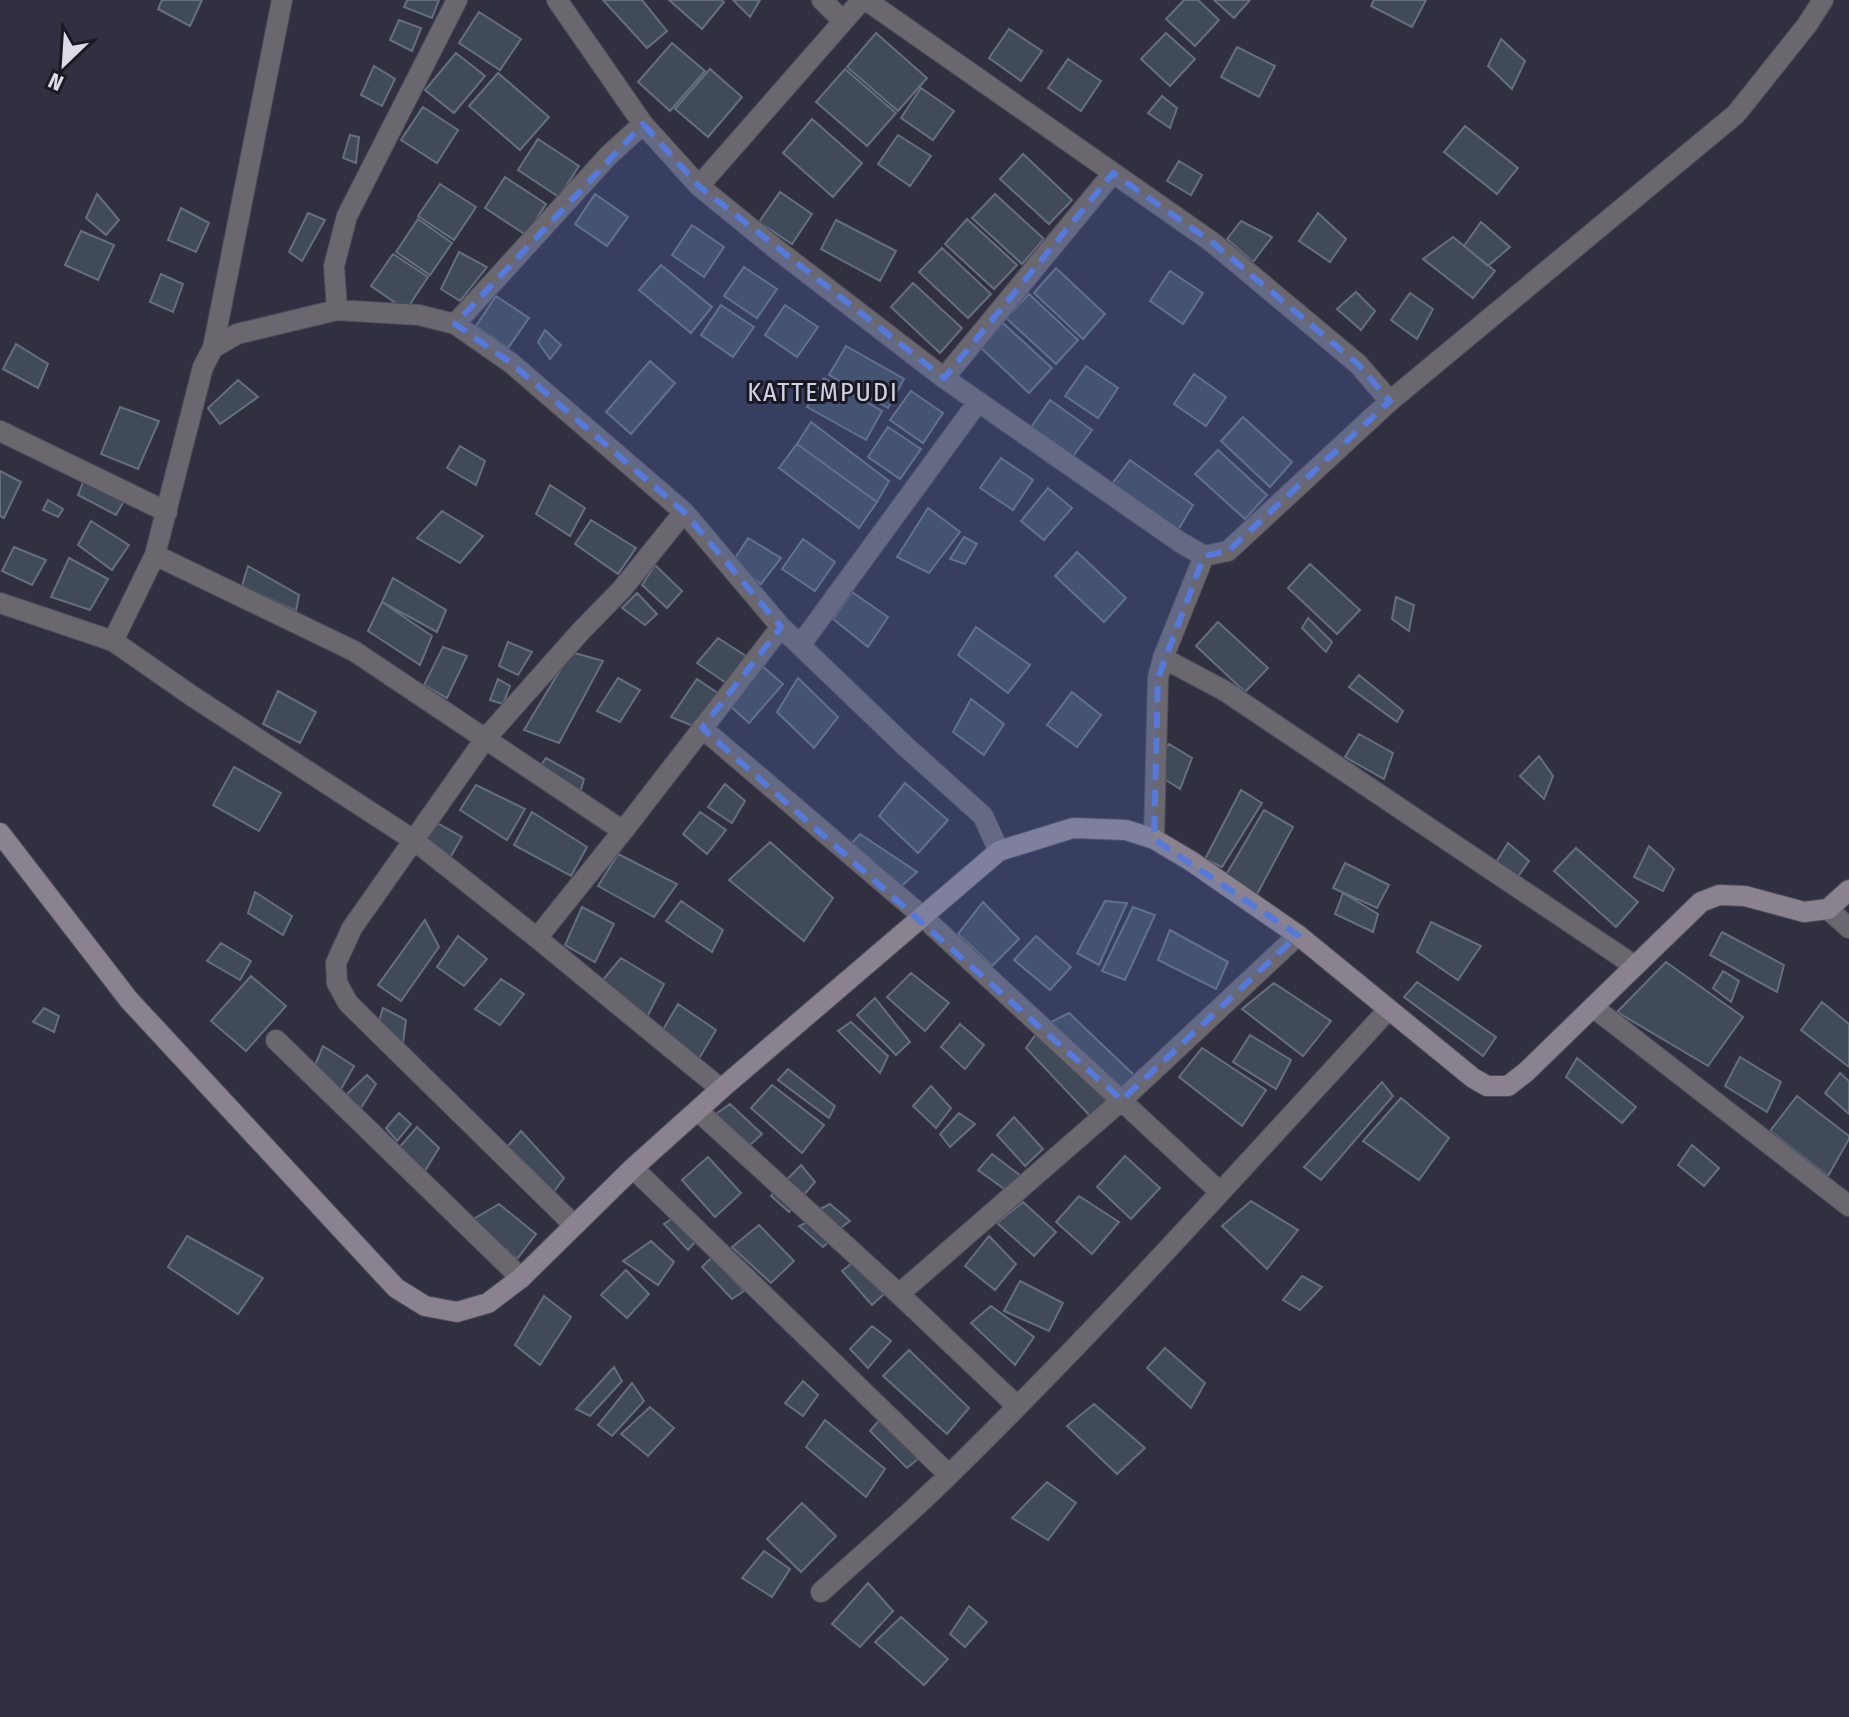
<svg xmlns="http://www.w3.org/2000/svg" width="1849" height="1717" font-family="'Fira Sans Condensed',sans-serif">
<style>
.building{fill:#414a59;stroke:#656f7f;stroke-width:2}
.lines{fill:none;stroke-linecap:round;stroke-linejoin:round}
.street-casing{stroke:#4c4c5b;stroke-width:22}
.secondary-casing{stroke:#4c4c5b;stroke-width:22}
.street{stroke:#6a676e;stroke-width:20}
.secondary{stroke:#8a838f;stroke-width:20}
.marked{fill:#5679dc;fill-opacity:0.2;stroke:#5679dc;stroke-width:6;stroke-dasharray:16 10;stroke-linejoin:round}
.labels{text-anchor:middle;dominant-baseline:central;stroke-width:6;stroke-linejoin:round;paint-order:stroke}
.quarter-label{font-size:26px;letter-spacing:2px;fill:#d1d1e6;stroke:#191921}
</style>
<rect width="100%" height="100%" fill="#313040"/>
<path class="building" d="M162 0H202L190 26 158 9Z
M407 0H439L432 18 404 7Z
M603 0H642L667 31 647 48Z
M669 0H721L724 2 702 29Z
M733 0H760L750 17Z
M1184 0H1198L1219 20 1195 46 1166 19Z
M1214 0H1250L1234 18Z
M1374 0H1426L1412 27 1371 6Z
M479 12 521 39 500 70 459 43Z
M399 20 421 28 412 51 390 40Z
M1009 29 1042 51 1021 81 989 58Z
M876 33 927 78 898 111 847 67Z
M1166 33 1195 59 1170 86 1141 59Z
M1501 39 1525 61 1512 89 1488 66Z
M672 43 705 71 670 111 638 82Z
M1237 47 1275 66 1259 97 1221 77Z
M456 53 485 76 454 113 425 90Z
M1068 59 1101 81 1081 111 1048 88Z
M374 66 395 79 382 106 361 95Z
M710 69 742 97 708 137 675 109Z
M845 69 896 113 867 146 816 102Z
M498 73 549 117 520 150 469 106Z
M921 88 954 111 933 140 901 118Z
M1162 96 1177 108 1170 128 1148 113Z
M423 107 458 130 437 163 401 140Z
M812 119 862 163 833 197 783 153Z
M1465 126 1518 168 1497 194 1444 152Z
M350 135 359 137 356 163 343 158Z
M898 135 931 156 910 186 878 164Z
M538 139 579 166 559 197 518 170Z
M1023 154 1072 200 1049 224 1000 179Z
M1179 161 1202 175 1191 195 1167 181Z
M505 177 546 204 526 235 485 208Z
M440 184 476 207 454 240 418 216Z
M780 192 812 214 792 244 759 222Z
M97 194 119 220 106 235 86 218Z
M595 194 628 217 607 246 575 224Z
M995 194 1044 239 1022 264 972 218Z
M181 208 209 223 196 252 168 240Z
M308 213 325 220 302 261 289 252Z
M1318 213 1346 239 1330 262 1299 241Z
M418 219 452 243 430 275 396 252Z
M967 219 1017 265 994 289 945 244Z
M836 220 896 251 880 281 821 249Z
M1241 221 1272 237 1253 262 1227 239Z
M1481 222 1510 247 1488 266 1464 246Z
M692 225 724 247 704 277 672 255Z
M81 231 114 245 98 280 65 265Z
M1453 237 1495 271 1473 298 1423 259Z
M942 248 991 294 968 318 919 272Z
M459 252 487 267 460 301 441 289Z
M393 254 428 277 406 310 371 286Z
M661 265 712 307 691 333 639 290Z
M744 267 777 289 757 318 724 296Z
M1056 268 1105 314 1083 339 1034 293Z
M1170 271 1203 293 1183 324 1150 301Z
M161 274 183 284 173 312 150 302Z
M913 283 962 328 940 353 891 307Z
M1356 292 1375 311 1361 330 1337 309Z
M1410 293 1433 309 1417 339 1391 320Z
M1029 294 1078 340 1056 364 1006 318Z
M496 296 529 318 508 348 476 326Z
M721 305 754 327 733 357 701 335Z
M785 305 818 327 797 357 765 335Z
M1003 323 1052 368 1029 393 980 347Z
M545 330 561 345 550 359 538 342Z
M16 344 48 364 38 388 3 369Z
M846 346 904 379 888 408 829 375Z
M650 361 675 383 631 434 606 412Z
M1086 366 1118 388 1098 418 1065 396Z
M1194 374 1226 397 1206 426 1174 404Z
M824 378 882 411 866 440 807 407Z
M238 380 258 397 220 424 208 408Z
M911 391 943 413 923 443 890 420Z
M1050 400 1092 430 1071 459 1029 430Z
M120 407 159 421 138 469 101 454Z
M1243 417 1292 462 1270 487 1221 441Z
M811 422 889 481 877 502 797 444Z
M888 427 921 449 900 479 868 457Z
M797 444 877 502 859 528 779 468Z
M460 446 485 461 476 485 447 468Z
M1218 450 1267 495 1245 519 1195 474Z
M1001 458 1033 480 1013 510 980 488Z
M1130 460 1193 505 1178 530 1111 485Z
M0 471 21 482 4 518 0 516Z
M84 480 124 501 116 515 78 495Z
M550 485 585 508 570 536 536 514Z
M1048 488 1072 508 1044 540 1021 521Z
M48 500 63 509 58 517 43 510Z
M928 508 960 532 929 573 897 557Z
M442 511 483 536 460 563 417 538Z
M591 520 636 548 618 574 575 544Z
M91 521 129 545 112 570 78 545Z
M964 537 977 544 965 564 950 559Z
M748 538 781 558 761 584 732 563Z
M803 539 835 562 815 591 782 569Z
M14 547 46 560 32 585 2 571Z
M1077 552 1126 598 1104 622 1055 576Z
M69 558 108 579 90 610 51 597Z
M1310 564 1360 610 1337 634 1288 588Z
M655 565 682 591 667 608 642 585Z
M248 566 299 595 296 611 242 586Z
M393 578 446 610 437 632 382 602Z
M852 592 888 617 868 647 833 619Z
M637 593 657 614 645 625 622 608Z
M1396 597 1414 605 1409 631 1392 619Z
M382 602 432 636 420 665 368 631Z
M1308 618 1332 642 1326 652 1302 628Z
M1218 622 1268 668 1245 692 1196 646Z
M976 627 1030 665 1008 693 958 655Z
M718 638 746 656 726 683 697 663Z
M508 642 532 652 518 675 499 666Z
M443 647 467 656 447 698 424 685Z
M571 652 603 661 559 743 524 730Z
M761 665 783 684 749 723 729 705Z
M1359 675 1403 711 1397 722 1349 687Z
M618 678 640 690 620 722 597 711Z
M798 678 838 717 814 748 777 712Z
M498 679 510 686 503 704 490 700Z
M697 679 719 694 693 726 671 717Z
M278 691 316 712 300 743 263 724Z
M1072 692 1101 715 1077 747 1047 725Z
M971 699 1004 724 984 755 953 732Z
M1359 734 1393 753 1384 779 1345 757Z
M1169 744 1192 758 1180 789 1166 780 1163 751Z
M1539 756 1553 776 1544 799 1520 776Z
M546 758 584 779 580 793 539 768Z
M234 767 281 793 259 831 213 805Z
M905 783 948 820 918 853 879 816Z
M725 784 745 801 732 823 708 807Z
M476 785 525 809 507 840 460 810Z
M1241 790 1262 803 1222 867 1205 859Z
M1264 810 1293 827 1256 896 1226 875Z
M532 812 587 847 571 876 514 845Z
M700 812 726 830 707 854 683 834Z
M432 820 462 837 450 858 420 841Z
M860 834 917 872 902 886 849 846Z
M770 842 833 898 804 941 729 880Z
M1508 843 1529 861 1517 878 1495 864Z
M1649 846 1674 869 1663 891 1634 877Z
M1576 848 1638 902 1616 927 1554 871Z
M618 854 677 884 654 917 598 886Z
M1345 863 1389 885 1377 908 1333 888Z
M255 892 292 916 283 935 248 913Z
M1343 893 1378 914 1373 932 1335 914Z
M681 901 723 930 712 952 666 921Z
M1105 901 1127 903 1099 965 1077 953Z
M983 902 1019 939 992 966 958 934Z
M582 907 614 924 595 962 565 945Z
M1133 907 1155 915 1125 980 1102 971Z
M425 920 439 947 401 1001 378 985Z
M1431 922 1481 946 1458 980 1417 952Z
M1170 930 1228 962 1216 989 1158 960Z
M1722 932 1784 965 1777 992 1710 955Z
M458 936 487 959 464 986 437 967Z
M1036 936 1071 967 1050 990 1014 960Z
M221 943 251 961 240 980 207 961Z
M621 958 664 984 646 1019 602 981Z
M1666 962 1743 1017 1708 1066 1617 1012Z
M1723 971 1739 981 1731 1002 1713 988Z
M911 973 949 1003 925 1031 887 997Z
M251 976 286 1006 246 1051 211 1021Z
M501 979 524 994 500 1025 475 1009Z
M1417 982 1496 1037 1483 1056 1404 997Z
M1274 983 1331 1021 1303 1056 1242 1009Z
M875 998 910 1042 896 1055 857 1015Z
M1822 1002 1849 1024V1067L1801 1030Z
M678 1004 716 1030 698 1060 661 1033Z
M44 1008 59 1016 54 1032 33 1022Z
M383 1008 406 1020 403 1043 378 1024Z
M1069 1013 1135 1076 1120 1089 1049 1023Z
M851 1022 888 1056 880 1073 838 1031Z
M960 1024 984 1045 965 1069 941 1047Z
M1039 1030 1111 1100 1093 1119 1026 1048Z
M1250 1035 1291 1060 1276 1089 1233 1062Z
M323 1046 354 1066 340 1091 313 1070Z
M1202 1048 1266 1090 1242 1126 1179 1077Z
M1740 1057 1781 1082 1767 1112 1725 1086Z
M1577 1058 1636 1107 1622 1123 1566 1077Z
M788 1069 835 1106 829 1118 778 1080Z
M1840 1073 1849 1081V1114L1825 1093Z
M367 1075 376 1084 358 1113 342 1099Z
M1382 1082 1393 1096 1321 1180 1304 1167Z
M772 1085 824 1125 802 1153 751 1108Z
M931 1086 951 1108 936 1128 913 1106Z
M1797 1096 1849 1136V1139L1828 1176 1770 1131Z
M1401 1098 1449 1138 1419 1180 1363 1141Z
M730 1104 762 1134 748 1147 713 1116Z
M399 1113 411 1124 397 1141 386 1128Z
M959 1113 975 1124 950 1147 940 1134Z
M1014 1117 1043 1149 1025 1166 997 1135Z
M417 1127 439 1148 425 1171 397 1150Z
M521 1131 564 1178 552 1194 507 1147Z
M1692 1145 1719 1168 1704 1186 1678 1165Z
M992 1154 1021 1176 1007 1191 978 1170Z
M1125 1156 1160 1188 1131 1219 1097 1187Z
M708 1157 741 1193 715 1217 682 1180Z
M801 1165 815 1182 789 1212 771 1196Z
M1079 1196 1119 1222 1092 1254 1056 1222Z
M1251 1201 1298 1230 1267 1269 1222 1226Z
M1023 1202 1056 1232 1034 1256 997 1223Z
M499 1204 536 1234 517 1259 472 1220Z
M830 1204 850 1221 838 1230 816 1211Z
M673 1218 696 1241 688 1250 664 1224Z
M810 1221 831 1240 823 1247 799 1226Z
M759 1225 794 1261 771 1283 732 1247Z
M187 1236 263 1278 238 1314 168 1267Z
M989 1236 1016 1264 995 1290 965 1266Z
M651 1241 674 1262 658 1285 623 1261Z
M712 1257 744 1291 732 1299 702 1267Z
M852 1263 884 1294 872 1305 842 1271Z
M626 1270 649 1294 627 1318 601 1295Z
M1302 1276 1322 1287 1300 1310 1283 1300Z
M1020 1281 1063 1303 1049 1331 1004 1311Z
M544 1296 571 1317 540 1365 515 1345Z
M991 1306 1034 1337 1015 1365 971 1323Z
M872 1326 891 1341 868 1368 850 1349Z
M1165 1348 1205 1383 1191 1408 1147 1368Z
M909 1350 969 1408 947 1434 883 1376Z
M614 1367 622 1381 590 1416 576 1409Z
M803 1381 818 1395 803 1416 785 1403Z
M632 1383 644 1401 612 1436 598 1425Z
M1094 1404 1145 1448 1117 1474 1067 1426Z
M650 1407 674 1428 648 1456 621 1434Z
M881 1418 918 1459 907 1468 870 1431Z
M825 1420 885 1469 866 1497 806 1447Z
M1047 1482 1076 1503 1048 1540 1012 1518Z
M802 1503 836 1536 801 1572 767 1539Z
M764 1551 790 1569 772 1597 742 1578Z
M868 1583 893 1611 860 1647 832 1624Z
M969 1606 987 1622 965 1647 950 1634Z
M901 1617 948 1659 924 1685 875 1642Z"/>
<g class="lines">
<g class="street-casing">
<path id="street" d="M557 0 643 124 699 186 775 248 944 378 1180 542 1204 556 1228 551 1390 401 1736 114 1807 25 1823 0
M822 0 843 21
M866 0 1212 242 1358 364 1390 401
M699 186 862 0
M337 310 334 266 347 216 457 0
M455 324 609 155 643 124
M213 348 282 0
M944 378 1113 173
M0 431 167 512
M155 555 354 651 623 831
M0 603 113 641 192 696 415 841 537 938 721 1089
M113 641 155 555 203 367 213 348 237 334 337 310 419 315 455 324 511 363 684 512 781 627 904 745 983 816 999 851
M801 644 978 402
M1163 658 1225 691 1635 966
M702 728 922 916 1220 1192
M1154 839 1158 678 1163 658 1204 556
M1828 909 1849 928
M537 938 623 831 781 627
M1593 1007 1849 1206
M276 1040 521 1278
M698 1111 899 1294 1017 1406
M633 1168 949 1475
M574 1225 348 1003 337 983 336 963 352 928 485 739 582 630 622 589 684 512
M899 1294 1122 1100 1298 935
M821 1592C865 1552 910 1514 951 1473 1103 1324 1244 1166 1388 1010"/>
</g>
<g class="secondary-casing">
<path id="secondary" d="M0 833 129 1000 396 1288 425 1306 457 1312 488 1303 521 1278 633 1168 721 1089 999 851 1073 828 1126 830 1154 839 1191 861 1298 935 1473 1078 1487 1086H1508L1526 1072 1701 902 1719 895 1745 896 1804 912 1828 909 1849 890"/>
</g>
<use href="#street" class="street"/>
<use href="#secondary" class="secondary"/>
</g>
<path class="marked" d="M643 124 699 186 944 378 1113 173 1212 242 1358 364 1390 401 1228 551 1204 556 1158 678 1154 839 1298 935 1122 1100 702 728 781 627 684 512 511 363 455 324Z"/>
<g class="labels">
<g class="quarter-label">
<text x="823" y="392">KATTEMPUDI</text>
</g>
</g>
<g transform="translate(64 64) rotate(205)" stroke="#191921" stroke-width="6" paint-order="stroke">
<path d="M0-6L14 30L0 20L-14 30Z" fill="#dcdce6"/>
<text y="-12" font-size="22" font-weight="bold" text-anchor="middle" fill="#dcdce6">N</text>
</g>
</svg>
